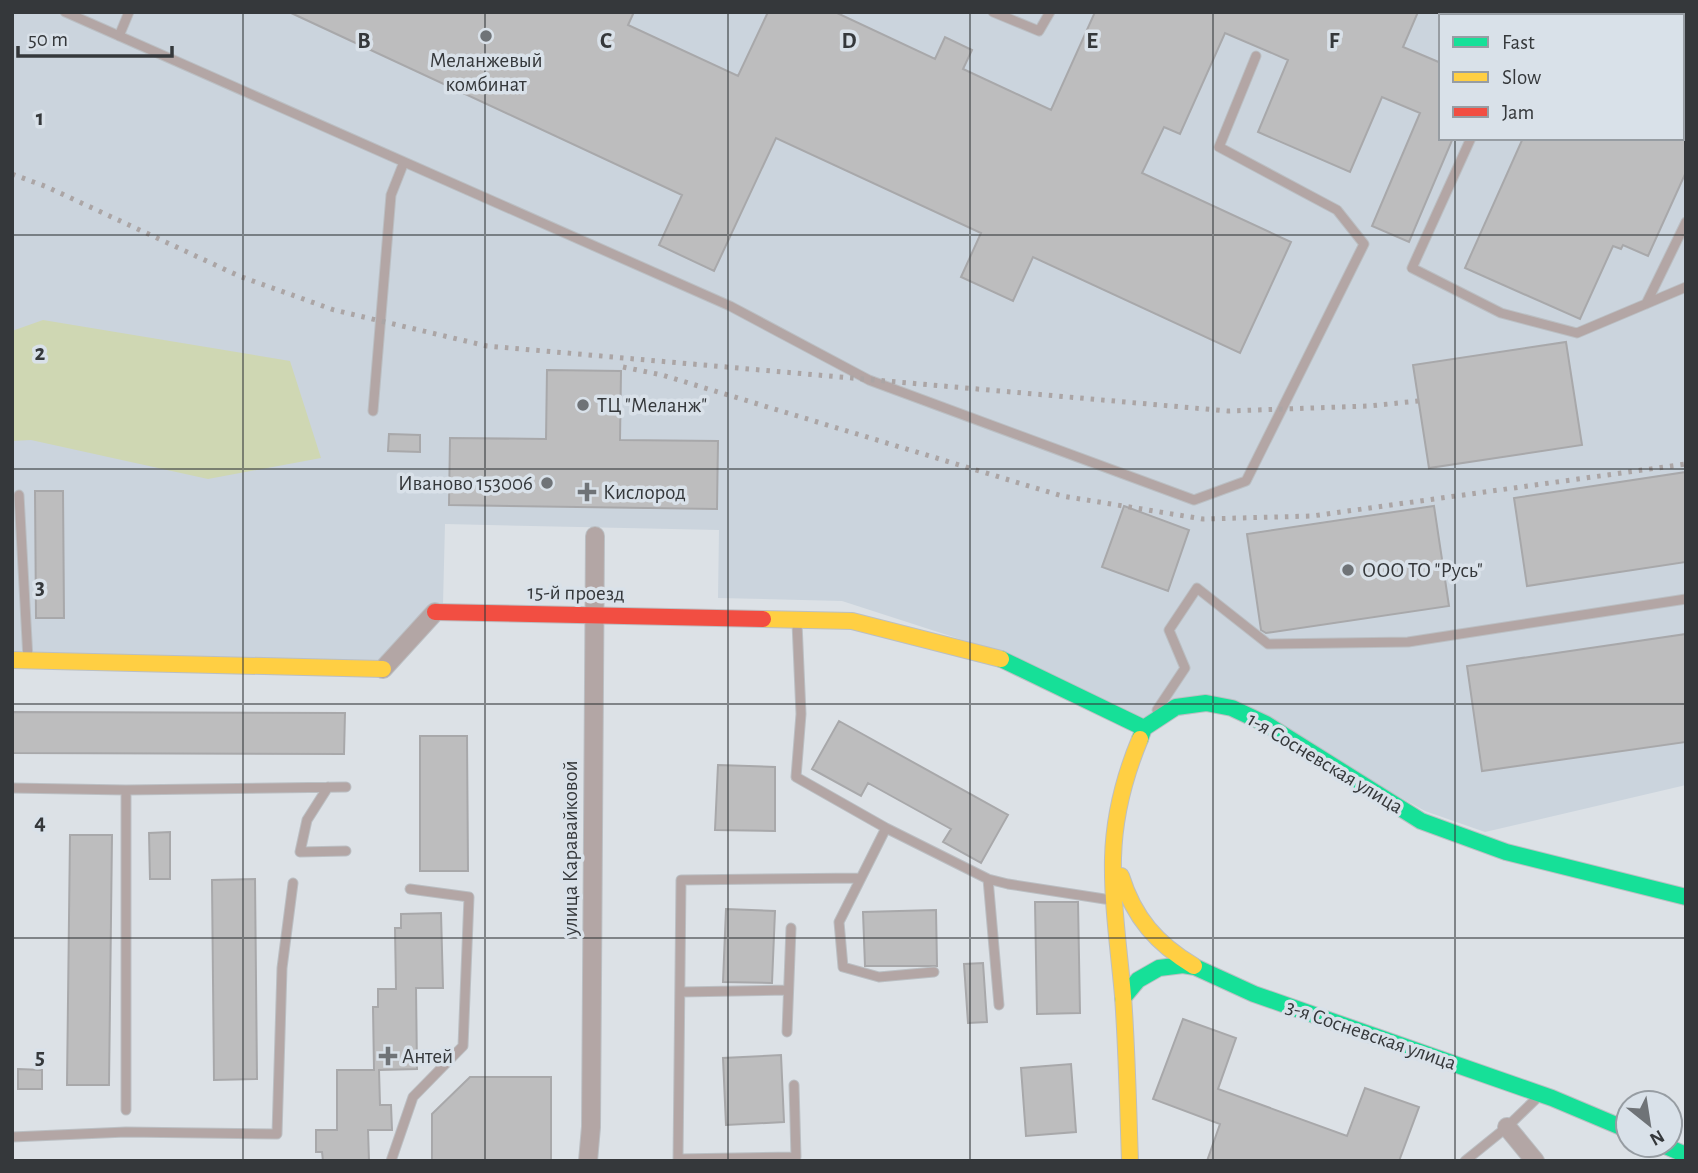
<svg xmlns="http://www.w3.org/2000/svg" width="1698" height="1173" font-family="'Alegreya Sans',sans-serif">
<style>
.built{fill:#cbd4dd;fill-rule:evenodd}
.green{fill:#cfd7b3}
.building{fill:#bdbdbe;stroke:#a8a8aa;stroke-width:2}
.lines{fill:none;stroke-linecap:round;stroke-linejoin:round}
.lane-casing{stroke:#bbbfc3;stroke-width:11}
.street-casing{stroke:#bbbfc3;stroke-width:20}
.fast-casing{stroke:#bbbfc3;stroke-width:18}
.slow-casing{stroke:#bbbfc3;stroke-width:18}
.jam-casing{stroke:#bbbfc3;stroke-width:18}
.lane{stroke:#b3a6a5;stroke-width:9}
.street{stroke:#b3a6a5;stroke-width:18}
.fast{stroke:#16e098;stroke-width:16}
.slow{stroke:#ffcf43;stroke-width:16}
.jam{stroke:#f24e42;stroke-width:16}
.rail{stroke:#aba5a5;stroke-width:5;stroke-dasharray:3.5 7;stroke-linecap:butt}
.grid{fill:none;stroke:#35383b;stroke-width:2;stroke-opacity:0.55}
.poi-dot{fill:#6f7377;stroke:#d9e1e9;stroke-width:2.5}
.labels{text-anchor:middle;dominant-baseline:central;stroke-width:7;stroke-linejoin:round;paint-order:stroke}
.poi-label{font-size:21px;fill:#35383b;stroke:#d9e1e9;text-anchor:start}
.street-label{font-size:21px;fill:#35383b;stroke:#d9e1e9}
.grid-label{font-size:23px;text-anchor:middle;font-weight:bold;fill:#35383b;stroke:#d9e1e9;stroke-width:7;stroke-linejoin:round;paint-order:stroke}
</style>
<rect width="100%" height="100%" fill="#dce1e6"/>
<path class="built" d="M12 12H1686V785L1485 832 1425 811 1235 706 1142 723 1006 654 842 601 718 598 719 530 445 524 443 604H430L380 661 12 653ZM1441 16H1682V138H1441Z"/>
<path class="green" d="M43 320 290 361 321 458 208 479 31 440 12 441V331Z"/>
<path class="building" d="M289 12H634L628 25 738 76 768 12H835L935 59 945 37 972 50 963 69 1051 110 1095 12H1418L1403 47 1441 63V138H1453L1409 242 1372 226 1420 113 1382 97 1350 172 1258 132 1288 60 1225 33 1180 134 1164 127 1142 173 1291 242 1240 353 1033 257 1013 301 961 277 981 233 776 138 714 271 659 245 682 195Z
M1523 138H1686V172L1648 256 1623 245 1621 249 1613 246 1580 319 1465 268Z
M1566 342 1582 445 1429 468 1413 365Z
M547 370 621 371 620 440 718 441 717 509 449 505 450 438 546 439Z
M389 434 420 435V452L388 451Z
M1686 472V562L1527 586 1514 498Z
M35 491H63L64 618H36Z
M1124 506 1189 530 1168 591 1102 567Z
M1434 506 1449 606 1266 633 1261 630 1247 534Z
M1686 634V742L1482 771 1467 666Z
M12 712 345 713 344 754 12 753Z
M839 721 1008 815 981 863 943 842 951 829 868 783 861 796 812 769Z
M420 736H467L468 871H420Z
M718 765 775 767V831L715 830Z
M170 832V879H150L149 833Z
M70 835H112L109 1085H67Z
M255 879 257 1079 214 1080 212 880Z
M1035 902H1078L1080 1013 1037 1014Z
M726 909 775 911 772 983 723 982Z
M936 910 937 966H865L863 912Z
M441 913 443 988H416L417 1069 379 1070 380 1105H391L392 1130H368L369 1161H323L322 1152H316V1130H337V1070H374L373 1007H378V989H396L395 928H401V914Z
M983 963 987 1022 968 1023 964 964Z
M1183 1019 1236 1038 1218 1089 1347 1136 1365 1088 1419 1107 1399 1161H1207L1220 1124 1153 1099Z
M781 1055 784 1122 726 1125 723 1058Z
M1071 1064 1076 1132 1026 1136 1021 1068Z
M18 1069 42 1070V1089H18Z
M470 1077H551V1161H432V1114Z"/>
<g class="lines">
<g class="lane-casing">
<path id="lane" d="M65 12 730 306 869 380 1194 500 1246 481 1364 244 1337 210 1219 147 1256 56
M993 12 1039 31 1050 12
M1665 12 1670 16
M1526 16 1528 12
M1682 26 1686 28
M119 36 129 12
M1471 138 1412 268 1501 313 1577 333 1686 287
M1646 304 1686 222
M373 411 391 195 404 162
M19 495 28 659
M797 623 801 714 796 777 886 828 988 879 1008 884 1111 900
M1157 710 1185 668 1169 630 1197 588 1268 644 1408 642 1686 599
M328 787 307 820 300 852 346 851
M12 788 126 790 346 787
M886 828 839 922 843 967 879 977 934 972
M988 879 999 1005
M681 992 788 990
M787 1032 791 928
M126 1110V790
M12 1137 126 1132 277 1134 282 968 293 883
M678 1159 796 1157 794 1085
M391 1161 413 1097 463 1046 469 897 410 889
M678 1161 681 880 861 878
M1465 1161 1507 1127 1540 1095"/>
</g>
<g class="street-casing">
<path id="street" d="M383 669 435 612
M1507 1127 1535 1161
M588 1161 591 1127 595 536"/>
</g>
<g class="fast-casing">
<path id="fast" d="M1001 659 1144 728
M1140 739 1144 728 1176 707 1206 703 1232 708 1266 724 1421 821 1506 852 1686 897
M1123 998 1138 980 1159 968 1183 965 1195 967 1254 994 1552 1098 1628 1130
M1663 1145 1686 1155"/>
</g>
<g class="slow-casing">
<path id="slow" d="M763 619 852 621 1001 659
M12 660 383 669
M1121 876C1134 918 1157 944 1194 966
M1130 1161C1128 1106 1127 1051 1123 996 1119 950 1112 904 1113 858 1114 818 1125 775 1140 739"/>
</g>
<g class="jam-casing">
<path id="jam" d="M435 612 763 619"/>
</g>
<use href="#lane" class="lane"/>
<use href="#street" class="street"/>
<use href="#fast" class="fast"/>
<use href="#slow" class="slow"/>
<use href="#jam" class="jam"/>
<path class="rail" d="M12 174 47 187 239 276 334 310 487 346 1228 411 1369 406 1418 401
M623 367 662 375 1062 496 1203 519 1312 516 1686 464"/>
</g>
<path class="grid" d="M243 12V1161M485 12V1161M728 12V1161M970 12V1161M1213 12V1161M1455 12V16M1455 138V1161M12 235H1686M12 469H1686M12 704H1686M12 938H1686"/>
<g class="poi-dot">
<circle cx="486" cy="36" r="7"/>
<circle cx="583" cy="405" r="7"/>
<circle cx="547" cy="483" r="7"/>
<path d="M583.5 481.5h7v7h7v7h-7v7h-7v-7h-7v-7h7z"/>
<circle cx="1348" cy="570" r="7"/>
<path d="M384.5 1045.5h7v7h7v7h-7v7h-7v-7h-7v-7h7z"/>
</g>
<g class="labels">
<g class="poi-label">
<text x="486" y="60" text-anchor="middle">Меланжевый<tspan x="486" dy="24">комбинат</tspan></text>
<text x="597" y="405">ТЦ "Меланж"</text>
<text x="533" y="483" text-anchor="end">Иваново 153006</text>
<text x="603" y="492">Кислород</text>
<text x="1362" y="570">ООО ТО "Русь"</text>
<text x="402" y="1056">Антей</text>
</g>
<g class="street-label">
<text transform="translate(576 593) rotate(1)">15-й проезд</text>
<text transform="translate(1325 763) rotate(31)">1-я Сосневская улица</text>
<text transform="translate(570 848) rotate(-90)">улица Каравайковой</text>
<text transform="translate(1371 1035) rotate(19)">3-я Сосневская улица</text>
</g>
</g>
<g class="grid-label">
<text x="364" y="48">B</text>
<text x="606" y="48">C</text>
<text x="849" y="48">D</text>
<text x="1092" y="48">E</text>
<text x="1334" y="48">F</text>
<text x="40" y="125">1</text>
<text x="40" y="360">2</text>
<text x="40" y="594">3</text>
<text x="40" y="829">4</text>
<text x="40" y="1064">5</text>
</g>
<rect width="1698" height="1173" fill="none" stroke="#35383b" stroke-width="28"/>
<rect x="1439" y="14" width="245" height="126" fill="#d9e1e9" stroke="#979da3" stroke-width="2"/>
<rect x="1453" y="37" width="35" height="10" fill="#16e098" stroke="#979da3" stroke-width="2"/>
<text x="1502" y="49" font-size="21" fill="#35383b">Fast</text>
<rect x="1453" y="72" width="35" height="10" fill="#ffcf43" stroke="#979da3" stroke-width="2"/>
<text x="1502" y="84" font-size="21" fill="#35383b">Slow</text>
<rect x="1453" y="107" width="35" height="10" fill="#f24e42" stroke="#979da3" stroke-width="2"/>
<text x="1502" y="119" font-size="21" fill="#35383b">Jam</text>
<g transform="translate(1649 1124) rotate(150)"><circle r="33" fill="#d9e1e9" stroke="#979da3" stroke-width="2"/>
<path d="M0-5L12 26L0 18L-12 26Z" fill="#6f7377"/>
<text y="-10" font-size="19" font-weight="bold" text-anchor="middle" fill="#35383b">N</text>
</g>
<path d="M18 46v10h154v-10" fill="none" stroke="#35383b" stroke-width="3.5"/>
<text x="28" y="46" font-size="21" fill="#35383b" stroke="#d9e1e9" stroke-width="5" paint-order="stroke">50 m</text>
</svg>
